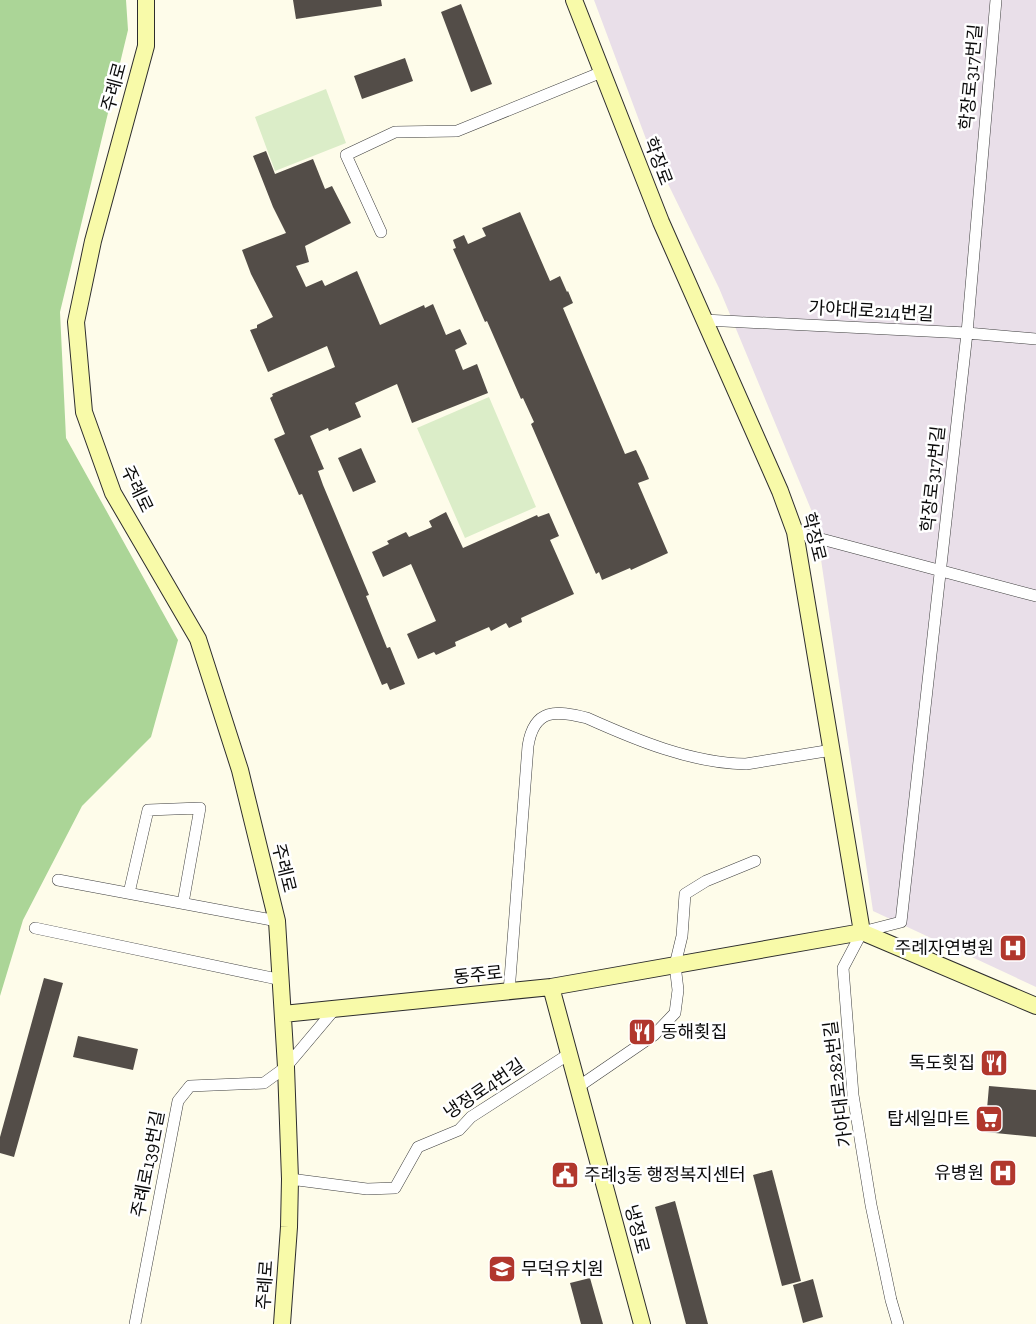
<svg xmlns="http://www.w3.org/2000/svg" width="1036" height="1324" font-family="'Zilla Slab','Noto Sans KR',serif">
<style>
.industrial{fill:#e9dfe9}
.forest{fill:#abd597}
.pitch{fill:#dbedc8}
.building{fill:#534d48}
.lines{fill:none;stroke-linecap:round;stroke-linejoin:round}
.street-casing{stroke:#3e3e3e;stroke-width:12}
.secondary-casing{stroke:#2d2d2d;stroke-width:18}
.street{stroke:#fff;stroke-width:11}
.secondary{stroke:#f8faa9;stroke-width:16}
.labels{text-anchor:middle;dominant-baseline:central;stroke-width:5;stroke-linejoin:round;paint-order:stroke}
.street-label{font-size:18px;fill:#0b0b0b;stroke:#fff}
.poi-label{font-size:18px;fill:#0b0b0b;stroke:#fff;text-anchor:end}
</style>
<rect width="100%" height="100%" fill="#fefcea"/>
<path class="industrial" d="M594 0H1036V987L873 911 815 519 719 288 646 139Z"/>
<path class="forest" d="M0 0H126L128 30 60 312 66 438 178 640 151 737 82 806 23 920 0 996Z"/>
<path class="pitch" d="M326 89 346 143 275 171 255 117Z
M489 397 536 507 465 538 417 428Z"/>
<path class="building" d="M293 0H381L382 6 296 19Z
M461 4 492 84 471 92 441 12Z
M405 58 413 81 362 99 354 76Z
M266 151 275 174 313 159 325 189 332 186 351 223 305 246 309 262 296 266 306 287 322 280 325 286 357 271 380 325 424 305 425 308 433 304 446 335 460 329 467 344 455 350 463 370 477 364 488 393 412 423 397 384 355 403 361 417 329 431 328 428 310 436 324 469 318 471 323 485 369 595 366 596 387 648 390 647 405 684 390 690 387 683 382 685 302 494 299 495 274 439 285 434 270 398 273 396 272 394 335 367 327 346 268 372 250 330 257 328V325L273 317 251 274 242 250 286 233 273 207 253 156Z
M520 212 550 281 560 276 567 292 568 291 573 303 563 308 625 454 636 450 644 467 649 479 638 483 668 553 631 570 630 568 602 580 599 572 596 574 531 424 534 422 523 398 521 399 487 321 485 322 453 249 456 248 453 240 464 235 468 244 486 236 482 228Z
M361 448 376 482 353 492 338 458Z
M446 512 463 548 537 515 538 517 549 513 559 536 550 540 574 594 521 618 522 622 509 628 506 623 491 631 489 627 455 642 456 646 436 655 434 652 418 659 407 634 436 621 411 564 383 577 372 552 389 544 387 541 406 532 409 537 432 527 429 521Z
M44 978 63 983 14 1157 0 1153V1137Z
M78 1036 138 1049 133 1070 73 1057Z
M989 1086 1036 1090V1137L985 1132Z
M772 1170 801 1281 782 1286 753 1175Z
M675 1201 708 1324H686L655 1207Z
M590 1278 603 1324H581L570 1283Z
M813 1279 823 1317 803 1323 793 1285Z"/>
<g class="lines">
<g class="street-casing">
<path id="street" d="M381 232 346 155 395 132 457 131 602 72
M704 320 967 333 1036 339
M795 532 1036 596
M58 880 277 921
M129 893 148 810 200 808 183 903
M35 928 282 980
M509 992 528 746C534 708 556 710 587 718 636 740 691 763 746 764L832 750
M578 1087 654 1035 675 1013 678 990 675 965 682 936 685 894 706 881 755 861
M290 1179 367 1189 395 1188 418 1147 459 1130 471 1117 569 1054
M135 1324 178 1101 190 1086 264 1083 286 1067 334 1010
M898 1324 891 1300 871 1205 853 1095 843 968 862 932 901 922 967 333 996 0"/>
</g>
<g class="secondary-casing">
<path id="secondary" d="M146 0V46L93 241 76 322 84 412 113 493 198 639 240 770 277 921 286 1067 290 1179 289 1227 282 1324
M574 0 661 222 780 491 795 532 862 932 1036 1006
M551 987 642 1324
M283 1014 551 987 862 932"/>
</g>
<use href="#street" class="street"/>
<use href="#secondary" class="secondary"/>
</g>
<defs>
<g id="hospital-square" transform="scale(1.4375)"><rect x="-9" y="-9" width="18" height="18" rx="4" fill="#b1372d" stroke="#fff"/><path d="M-5-5h3v3.5h4V-5h3V5h-3V1.5h-4V5h-3Z" fill="#fff"/></g>
<g id="restaurant-square" transform="scale(1.4375)"><rect x="-9" y="-9" width="18" height="18" rx="4" fill="#b1372d" stroke="#fff"/><path d="M-5-6h1v4h1v-4h1v4h1v-4h1v5L-1.5 .5V6h-2V.5L-5-1ZM5-6V6H3V1.5H1.5Q1.5-4 5-6Z" fill="#fff"/></g>
<g id="supermarket-square" transform="scale(1.4375)"><rect x="-9" y="-9" width="18" height="18" rx="4" fill="#b1372d" stroke="#fff"/><path d="M-6-5.5h2.5l.6 2H6L4.5 2H-2.5L-4.4-4H-6ZM-1.5 3.2a1.3 1.3 0 1 0 .1 0ZM3 3.2a1.3 1.3 0 1 0 .1 0Z" fill="#fff"/></g>
<g id="civic-square" transform="scale(1.4375)"><rect x="-9" y="-9" width="18" height="18" rx="4" fill="#b1372d" stroke="#fff"/><path d="M-.6-6.5H3V-4.5H.6V-3L4-1V1h2V6H-6V1h2V-1L-.6-3ZM-1.2 2.5V6h2.4V2.5Z" fill="#fff"/></g>
<g id="school-square" transform="scale(1.4375)"><rect x="-9" y="-9" width="18" height="18" rx="4" fill="#b1372d" stroke="#fff"/><path d="M0-5L7-2L0 1L-7-2ZM-4 1L0 2.5L4 1V4Q0 6-4 4Z" fill="#fff"/></g>
</defs>
<g fill-rule="evenodd">
<use href="#hospital-square" x="1013" y="948"/>
<use href="#restaurant-square" x="642" y="1032"/>
<use href="#restaurant-square" x="994" y="1063"/>
<use href="#supermarket-square" x="989" y="1119"/>
<use href="#hospital-square" x="1003" y="1173"/>
<use href="#civic-square" x="565" y="1175"/>
<use href="#school-square" x="502" y="1269"/>
</g>
<g class="labels">
<g class="street-label">
<text transform="translate(971 77) rotate(-85)">학장로317번길</text>
<text transform="translate(114 87) rotate(-75)">주례로</text>
<text transform="translate(658 161) rotate(69)">학장로</text>
<text transform="translate(871 311) rotate(3)">가야대로214번길</text>
<text transform="translate(933 479) rotate(-84)">학장로317번길</text>
<text transform="translate(137 489) rotate(64)">주례로</text>
<text transform="translate(814 537) rotate(76)">학장로</text>
<text transform="translate(284 868) rotate(76)">주례로</text>
<text transform="translate(478 975) rotate(-6)">동주로</text>
<text transform="translate(838 1084) rotate(-97)">가야대로282번길</text>
<text transform="translate(484 1089) rotate(-34)">냉정로4번길</text>
<text transform="translate(148 1164) rotate(-79)">주례로139번길</text>
<text transform="translate(637 1229) rotate(75)">냉정로</text>
<text transform="translate(265 1285) rotate(-86)">주례로</text>
</g>
<g class="poi-label">
<text x="994" y="948">주례자연병원</text>
<text x="661" y="1032" text-anchor="start">동해횟집</text>
<text x="975" y="1063">독도횟집</text>
<text x="970" y="1119">탑세일마트</text>
<text x="984" y="1173">유병원</text>
<text x="584" y="1175" text-anchor="start">주례3동 행정복지센터</text>
<text x="521" y="1269" text-anchor="start">무덕유치원</text>
</g>
</g>
</svg>
